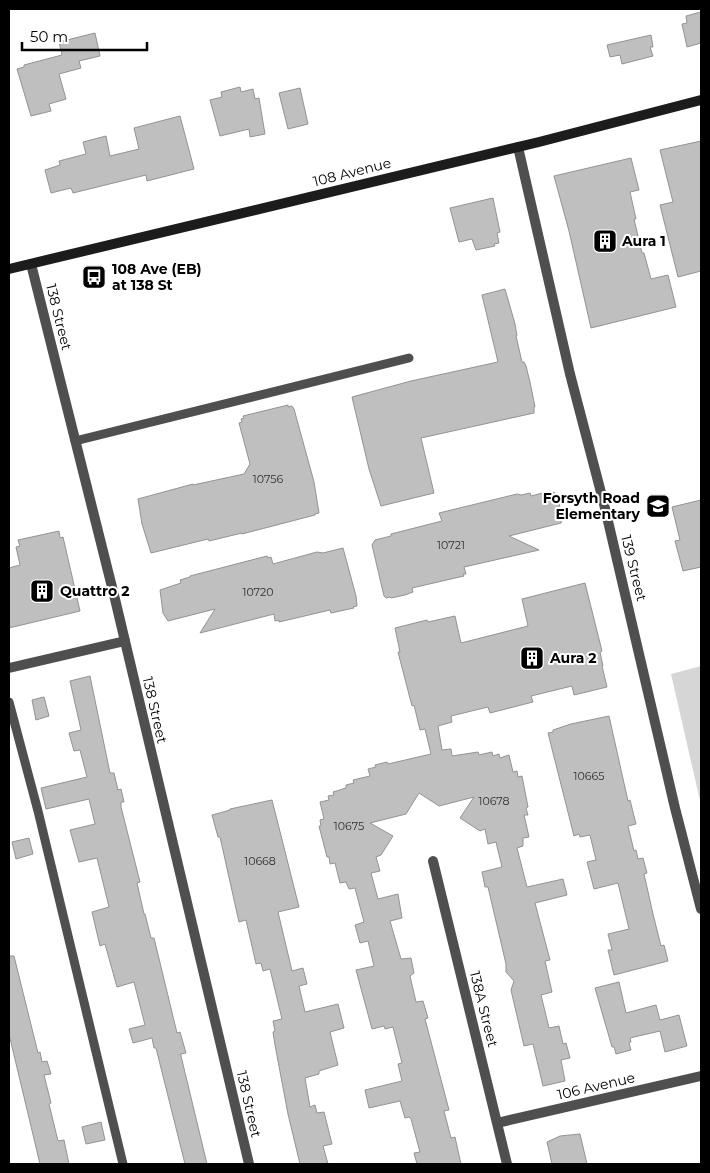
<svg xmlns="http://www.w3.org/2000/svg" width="710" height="1173" font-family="Montserrat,sans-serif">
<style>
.green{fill:#d6d6d6}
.building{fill:#bfbfbf;stroke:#939393}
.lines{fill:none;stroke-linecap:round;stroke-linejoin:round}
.service{stroke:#4f4f4f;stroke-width:9}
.minor{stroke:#4f4f4f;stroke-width:10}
.tertiary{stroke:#4f4f4f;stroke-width:10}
.secondary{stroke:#1c1c1c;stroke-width:10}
.labels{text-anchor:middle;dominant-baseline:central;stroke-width:4;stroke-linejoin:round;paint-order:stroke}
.number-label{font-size:11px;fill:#303030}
.street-label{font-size:14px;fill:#000;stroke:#fff}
.poi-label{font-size:14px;font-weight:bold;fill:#000;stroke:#fff;text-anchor:start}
</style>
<rect width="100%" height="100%" fill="#fff"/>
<path class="green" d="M701 666V805L671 674Z"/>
<path class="building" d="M701 12V43L687 47 682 24 687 23 686 16Z
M95 33 100 56 79 61 81 68 59 74 66 99 49 104 51 111 31 116 17 69 24 67V65L62 55 59 42Z
M651 35 653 47H650L653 56 622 64 620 55 610 57 607 45Z
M240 87 241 92 253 89 255 99 259 98 265 134 250 137 249 129 220 136 210 100 222 97 221 92Z
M300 88 308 124 288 129 279 93Z
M180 116 194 169 147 181 146 175 73 193 71 188 51 193 45 170 60 165 59 161 86 154 83 142 106 136 110 156 139 149 134 128Z
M701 141V271L678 277 660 205 673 202 660 150Z
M631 158 639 190 630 192 636 219H634L642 253H644L651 279 668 275 676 307 591 328 569 231 554 176Z
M493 198 500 232 497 233 499 243 494 244 495 246 476 250 472 239 459 242 450 208Z
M505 289 515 324 517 336H516L522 362H524L526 366 530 382 535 407H534V413L421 438 434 493 381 506 369 469 352 397 411 381 498 362 482 295Z
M288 405V407L292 406 294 409 314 482 319 513 315 514V515L242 534V533L209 541 208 539 151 553 142 524 138 499 193 484V485L244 474 250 464 239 423 242 422 241 419 244 418 243 416Z
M550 491V493L554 492 558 499 562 516 561 523 509 536 539 550 464 567 466 574H463L464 576 412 588 413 592 405 595 391 598 390 597 386 598 384 596 372 545 375 540 391 536V534L442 521 439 513 517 494 521 495 530 493 531 496Z
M701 500V567L683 571 675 541 680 540 672 507Z
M59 531 60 538 63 537 80 611 9 628V568L20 565 16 547 20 546 18 540Z
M343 548 356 596 357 606 353 607 354 608 331 613 330 610 279 622V620L275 621 274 614 200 633 215 609 168 621 163 613 160 590 181 583 180 580 190 577V576L267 556 268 558 271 557 273 564 317 552 323 553Z
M585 583 602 651 600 652 603 666H602L607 687 574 695 572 686 531 696 533 702 490 713 488 707 451 716 452 722 438 726 442 750 451 749 452 756 478 752 479 755 492 752 493 756 499 754 500 758 509 755 513 772 517 771 518 777 522 776 528 807 526 808 528 815H524L529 837 523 838V846L517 848 527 887 563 879 567 895 535 903 550 960 545 961 552 992 541 995 549 1028 559 1026 563 1044 566 1043 570 1058 561 1060 565 1081 543 1086 533 1044 524 1046 511 990 514 981 506 972V964L488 887H485L482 872 502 867 496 842 488 844 485 829 480 831 460 818 474 797 439 806 419 793 406 814 370 823 393 836 381 855 376 857 380 871 371 873 378 899 398 894 402 918 390 921 401 959 411 958 414 973 410 976 416 1002 423 1001 428 1018 425 1019 449 1110 444 1111 451 1138 455 1137 461 1164H417L414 1153 420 1152 411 1119 409 1117 405 1118 400 1101 369 1108 365 1090 402 1081 398 1064 402 1063 393 1027 385 1029 384 1026 372 1029 356 970 374 966 368 941 360 943 355 925 364 922 355 888 349 889 346 882 340 883 335 863 330 864 329 857H327L319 826H321L320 820 324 819 320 802 329 800 328 796 334 795 333 792 346 788V785L354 783 353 780 370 776 368 769 376 767 375 765 387 762 388 764 431 754 425 729 420 730 414 705 412 706 398 652H400L395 628 427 620 428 622 455 616 461 643 528 626 522 599Z
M90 676 110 773H114L118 790 121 789 124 802H121V807L140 882 137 883 144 914H145L151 938H154L177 1033 180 1032 186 1053 181 1054V1056L207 1164H185L156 1048H154L152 1038 133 1043 129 1029 145 1025 134 982 117 987 105 944 100 946 92 912 109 907 97 858 79 862 70 830 95 824 89 799 46 809 41 788 87 777 80 750 74 751 69 733 81 730 70 681Z
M44 697 49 716 36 720 32 700Z
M609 716 628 801 630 800 636 824 628 826 634 851 636 850 638 859 643 858 647 873 644 874 653 914 661 946 664 945 668 961 614 975 608 950H612L608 934 629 929 618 883 594 889 587 862 596 860 590 835 580 837 579 834 574 836 548 733 553 732V730L571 724Z
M272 800 299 907 278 912 292 971 303 968 307 984 299 986 305 1012 338 1004 344 1028 330 1032 338 1065 319 1071V1074L305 1078 310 1107 315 1105 317 1113 324 1112 332 1144 323 1146 328 1164H300L288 1114 275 1045 273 1032 275 1031 273 1021 282 1019 270 969 263 971 261 963 256 964 246 920 239 922 220 837H218L212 815 230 810V809Z
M29 838 33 854 16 859 12 842Z
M9 956H14L38 1053 40 1052 42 1062 47 1061 51 1074 44 1075 51 1103 49 1104 58 1141 64 1140 69 1164H40L9 1034Z
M619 982 626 1013 656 1005 660 1020 679 1015 687 1046 665 1052 660 1031 630 1038 631 1042 629 1043 631 1050 616 1054 614 1047H612L595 988Z
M101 1122 105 1140 86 1144 82 1127Z
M580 1134 587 1164H552L547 1142 560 1136Z"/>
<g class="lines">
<path class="service" d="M75 441 409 358
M9 702 38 811 123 1164"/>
<path class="minor" d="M518 147 570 374 604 504 675 808 701 909
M9 668 125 641
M433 861 507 1164
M497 1123 701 1076"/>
<path class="tertiary" d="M31 264 115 599 249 1164"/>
<path class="secondary" d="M9 269 539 142 701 100"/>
</g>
<defs>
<g id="building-square" transform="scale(1.25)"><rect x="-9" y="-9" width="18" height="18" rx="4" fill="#000" stroke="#fff"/><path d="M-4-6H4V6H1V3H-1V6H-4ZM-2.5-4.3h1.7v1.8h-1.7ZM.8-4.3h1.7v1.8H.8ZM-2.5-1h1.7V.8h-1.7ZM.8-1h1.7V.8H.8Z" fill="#fff"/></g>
<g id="bus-square" transform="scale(1.25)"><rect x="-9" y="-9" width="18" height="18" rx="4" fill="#000" stroke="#fff"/><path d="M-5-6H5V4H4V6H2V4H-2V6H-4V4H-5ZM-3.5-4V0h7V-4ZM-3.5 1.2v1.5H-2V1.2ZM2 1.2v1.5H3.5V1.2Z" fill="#fff"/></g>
<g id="school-square" transform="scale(1.25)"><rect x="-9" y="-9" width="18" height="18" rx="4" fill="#000" stroke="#fff"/><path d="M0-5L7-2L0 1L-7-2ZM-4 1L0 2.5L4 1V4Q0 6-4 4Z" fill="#fff"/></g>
</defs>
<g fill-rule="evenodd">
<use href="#building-square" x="605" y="241"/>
<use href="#bus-square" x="94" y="277"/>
<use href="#school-square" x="658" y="506"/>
<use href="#building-square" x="42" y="591"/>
<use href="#building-square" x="532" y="658"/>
</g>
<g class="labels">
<g class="number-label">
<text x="268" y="479">10756</text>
<text x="451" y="545">10721</text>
<text x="258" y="592">10720</text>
<text x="589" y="776">10665</text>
<text x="494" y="801">10678</text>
<text x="349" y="826">10675</text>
<text x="260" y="861">10668</text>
</g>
<g class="street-label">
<text transform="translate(352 172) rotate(-14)">108 Avenue</text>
<text transform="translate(59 317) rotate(76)">138 Street</text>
<text transform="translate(634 568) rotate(76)">139 Street</text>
<text transform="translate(155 710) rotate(77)">138 Street</text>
<text transform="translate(484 1009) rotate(76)">138A Street</text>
<text transform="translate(596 1086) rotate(-13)">106 Avenue</text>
<text transform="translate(249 1104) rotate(77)">138 Street</text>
</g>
<g class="poi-label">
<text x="622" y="241">Aura 1</text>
<text x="112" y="269">108 Ave (EB)<tspan x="112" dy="16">at 138 St</tspan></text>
<text x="640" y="498" text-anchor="end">Forsyth Road<tspan x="640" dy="16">Elementary</tspan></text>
<text x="60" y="591">Quattro 2</text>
<text x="550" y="658">Aura 2</text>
</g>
</g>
<rect width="710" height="1173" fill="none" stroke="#000000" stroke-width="20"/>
<path d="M22 42v8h125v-8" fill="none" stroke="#000000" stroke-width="2.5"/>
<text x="30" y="42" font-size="15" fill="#000000" stroke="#ffffff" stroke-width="4" paint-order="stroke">50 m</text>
</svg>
